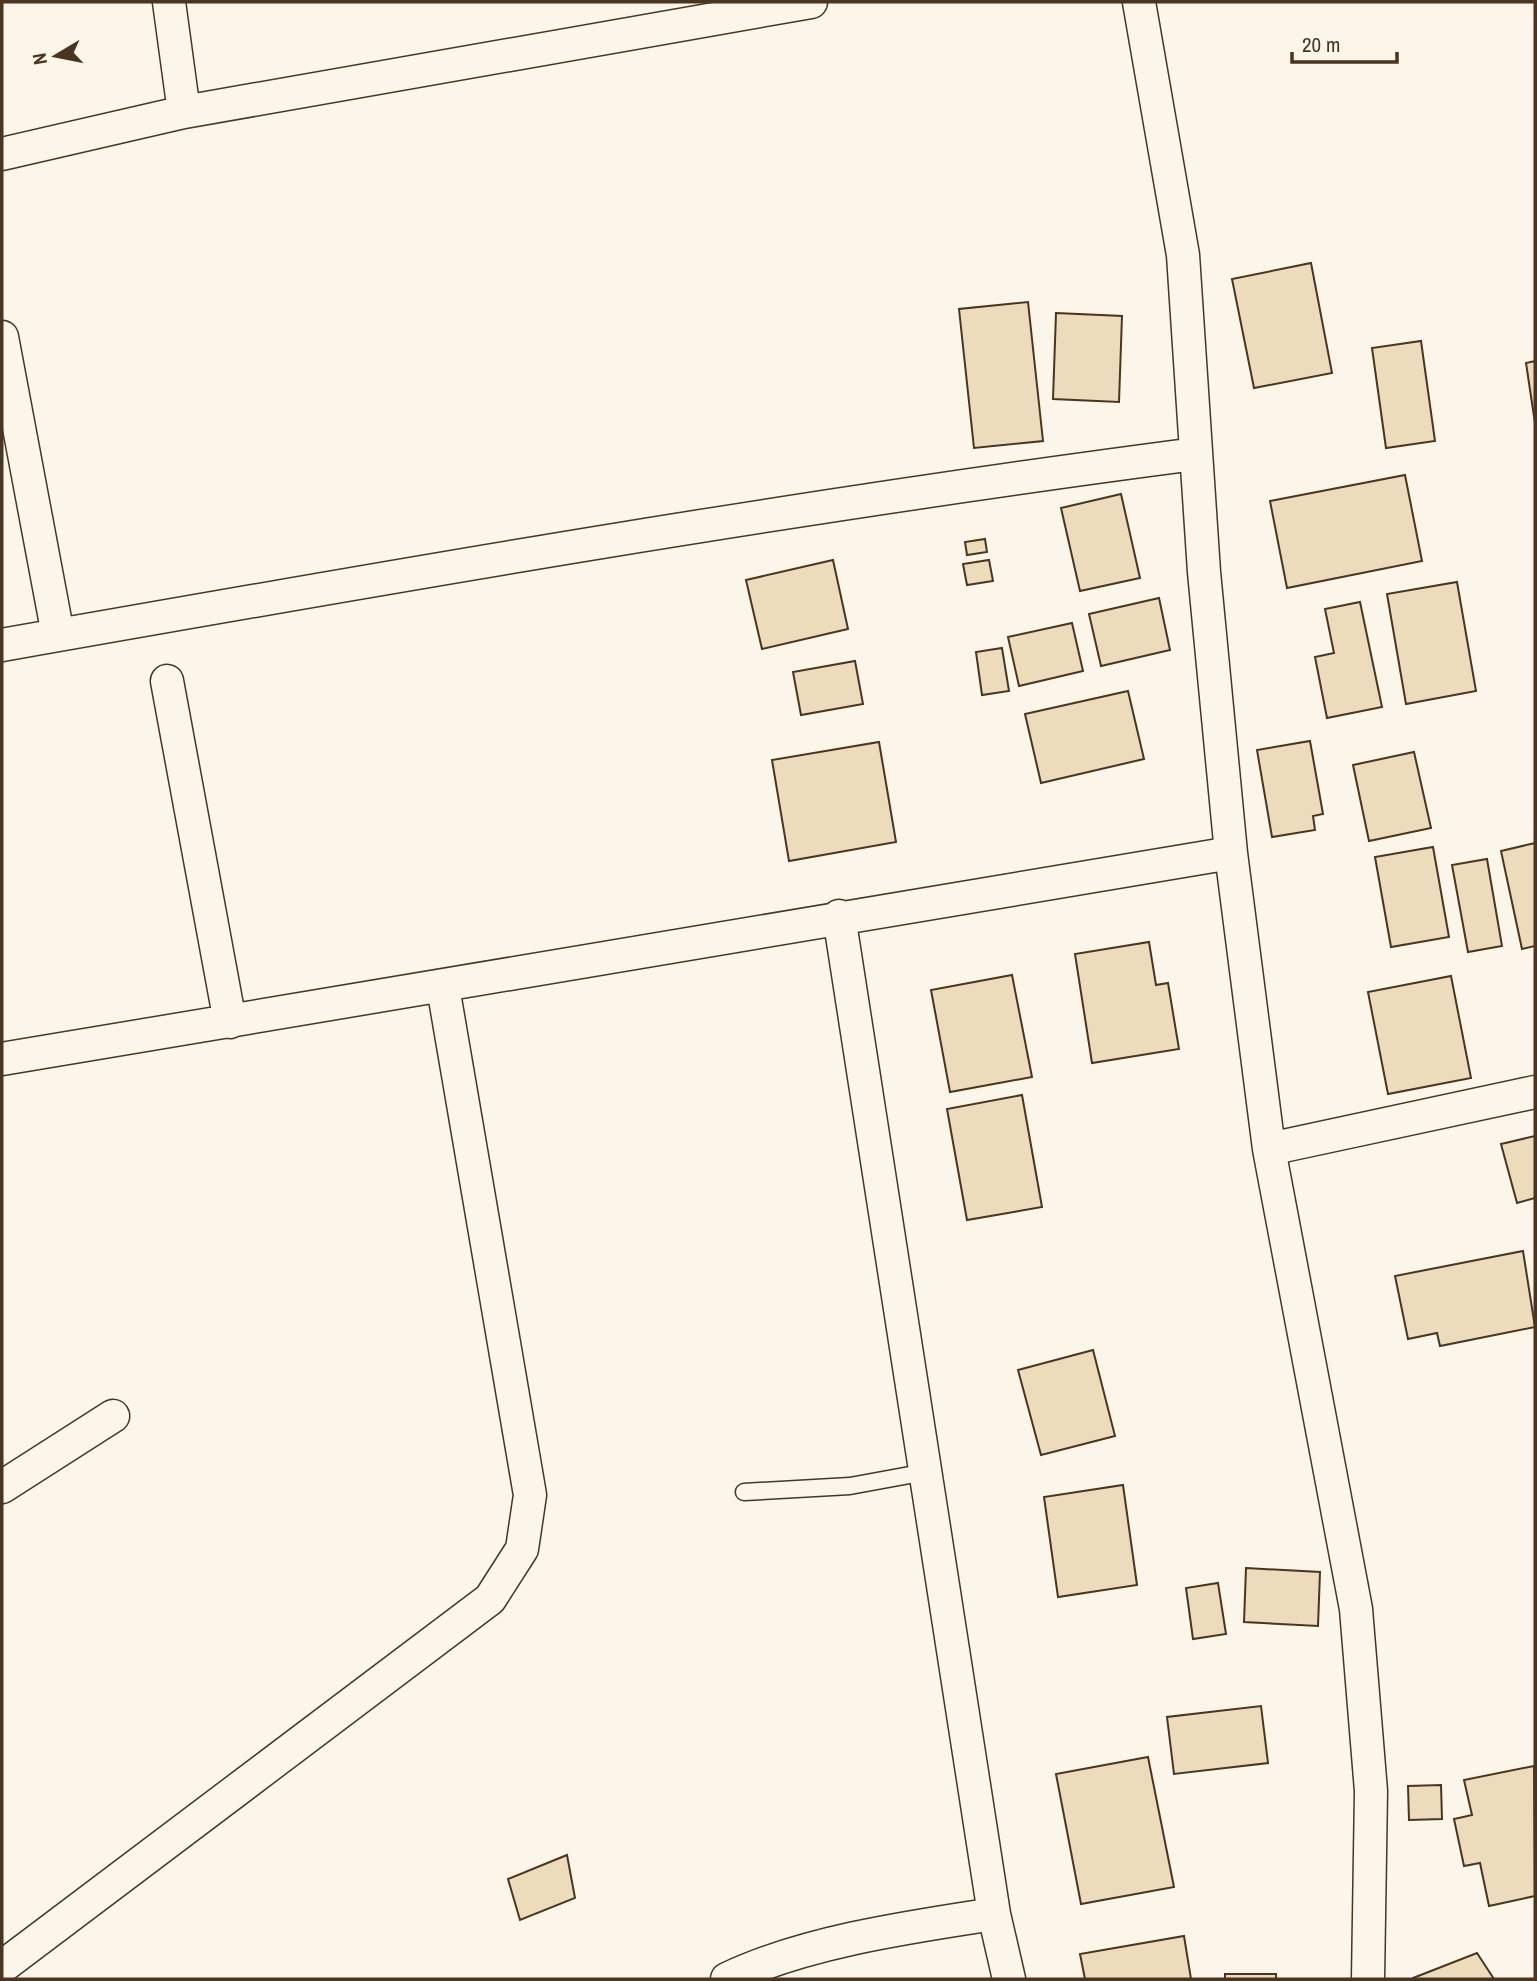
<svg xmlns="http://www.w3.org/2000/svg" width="1537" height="1981" font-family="'Archivo Narrow',sans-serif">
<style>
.building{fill:#ecdcbc;stroke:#4a3520;stroke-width:2}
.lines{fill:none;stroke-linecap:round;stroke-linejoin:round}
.lane-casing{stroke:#4a3520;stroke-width:19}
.street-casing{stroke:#4a3520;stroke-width:35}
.lane{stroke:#fbf6e9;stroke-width:16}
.street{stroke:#fbf6e9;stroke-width:32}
</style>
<rect width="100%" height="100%" fill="#fbf6e9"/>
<path class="building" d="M1311 263 1332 373 1254 388 1232 279Z
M1028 302 1043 441 974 448 959 309Z
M1056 313 1122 316 1119 402 1053 399Z
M1421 341 1435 441 1386 448 1372 348Z
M1535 361V423L1526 363Z
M1405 475 1422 561 1287 588 1270 501Z
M1121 494 1140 578 1080 591 1061 508Z
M985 539 987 552 967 555 965 542Z
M833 560 848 629 762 649 746 580Z
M989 560 993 581 967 585 963 564Z
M1457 582 1476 691 1406 704 1387 594Z
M1159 598 1170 650 1101 666 1089 614Z
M1360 602 1382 707 1327 718 1315 657 1334 653 1325 609Z
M1072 623 1083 671 1019 686 1008 637Z
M1002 648 1009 691 982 695 976 652Z
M855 661 863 704 801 715 793 672Z
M1128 691 1144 759 1041 783 1025 714Z
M1310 741 1323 814 1313 816 1315 830 1272 837 1257 750Z
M879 742 896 842 789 861 772 760Z
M1414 752 1431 828 1369 841 1353 765Z
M1535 843V946L1522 949 1501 851Z
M1433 847 1449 937 1391 947 1375 857Z
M1487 859 1502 946 1468 952 1452 865Z
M1149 942 1156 985 1168 983 1179 1049 1092 1063 1075 954Z
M1012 975 1032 1077 950 1092 931 990Z
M1451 976 1471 1078 1388 1094 1368 992Z
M1022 1095 1042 1207 967 1220 947 1109Z
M1535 1136V1198L1517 1203 1501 1144Z
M1523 1251 1535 1327 1440 1346 1437 1333 1408 1339 1395 1276Z
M1093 1350 1115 1436 1041 1455 1018 1370Z
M1123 1485 1137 1585 1058 1597 1044 1497Z
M1246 1568 1320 1572 1318 1626 1244 1622Z
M1218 1583 1226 1634 1193 1639 1186 1588Z
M1261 1706 1268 1763 1174 1774 1167 1717Z
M1148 1757 1174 1887 1081 1904 1056 1774Z
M1534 1766 1535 1896 1489 1906 1480 1863 1464 1866 1454 1819 1472 1815 1464 1780Z
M1441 1785 1442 1819 1409 1820 1408 1786Z
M567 1855 575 1898 520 1920 508 1879Z
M1184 1936 1191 1979H1085L1080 1954Z
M1477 1953 1494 1979H1413V1978Z
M1225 1974H1276V1979H1225Z"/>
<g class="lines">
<g class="lane-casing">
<path id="lane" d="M744 1492 850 1486 926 1472"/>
</g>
<g class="street-casing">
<path id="street" d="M169 2 184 112
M1139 2 1183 255 1204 572 1231 853 1269 1149 1356 1609 1371 1791 1368 1979
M2 154 184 112 811 2
M2 337 58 635
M2 645C399 575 795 506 1195 454
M167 681 230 1022
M839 916 994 1914 1009 1979
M2 1059C412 992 821 919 1231 853
M1269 1149 1535 1092
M2 1487 113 1416
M2 1967 490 1599 522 1549 530 1495 443 987
M727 1979C804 1942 909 1927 994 1914"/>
</g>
<use href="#lane" class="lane"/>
<use href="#street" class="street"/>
</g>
<rect width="1537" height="1981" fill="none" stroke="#4a3520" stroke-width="7"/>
<g transform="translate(56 56) rotate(260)" stroke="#fbf6e9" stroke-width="5" paint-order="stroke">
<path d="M0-5L12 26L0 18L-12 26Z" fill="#4a3520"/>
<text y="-10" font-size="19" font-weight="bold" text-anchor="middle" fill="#4a3520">N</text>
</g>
<path d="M1292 52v10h105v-10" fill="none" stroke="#4a3520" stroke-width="3.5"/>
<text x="1302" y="52" font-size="21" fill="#4a3520" stroke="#fbf6e9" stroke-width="5" paint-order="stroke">20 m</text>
</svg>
